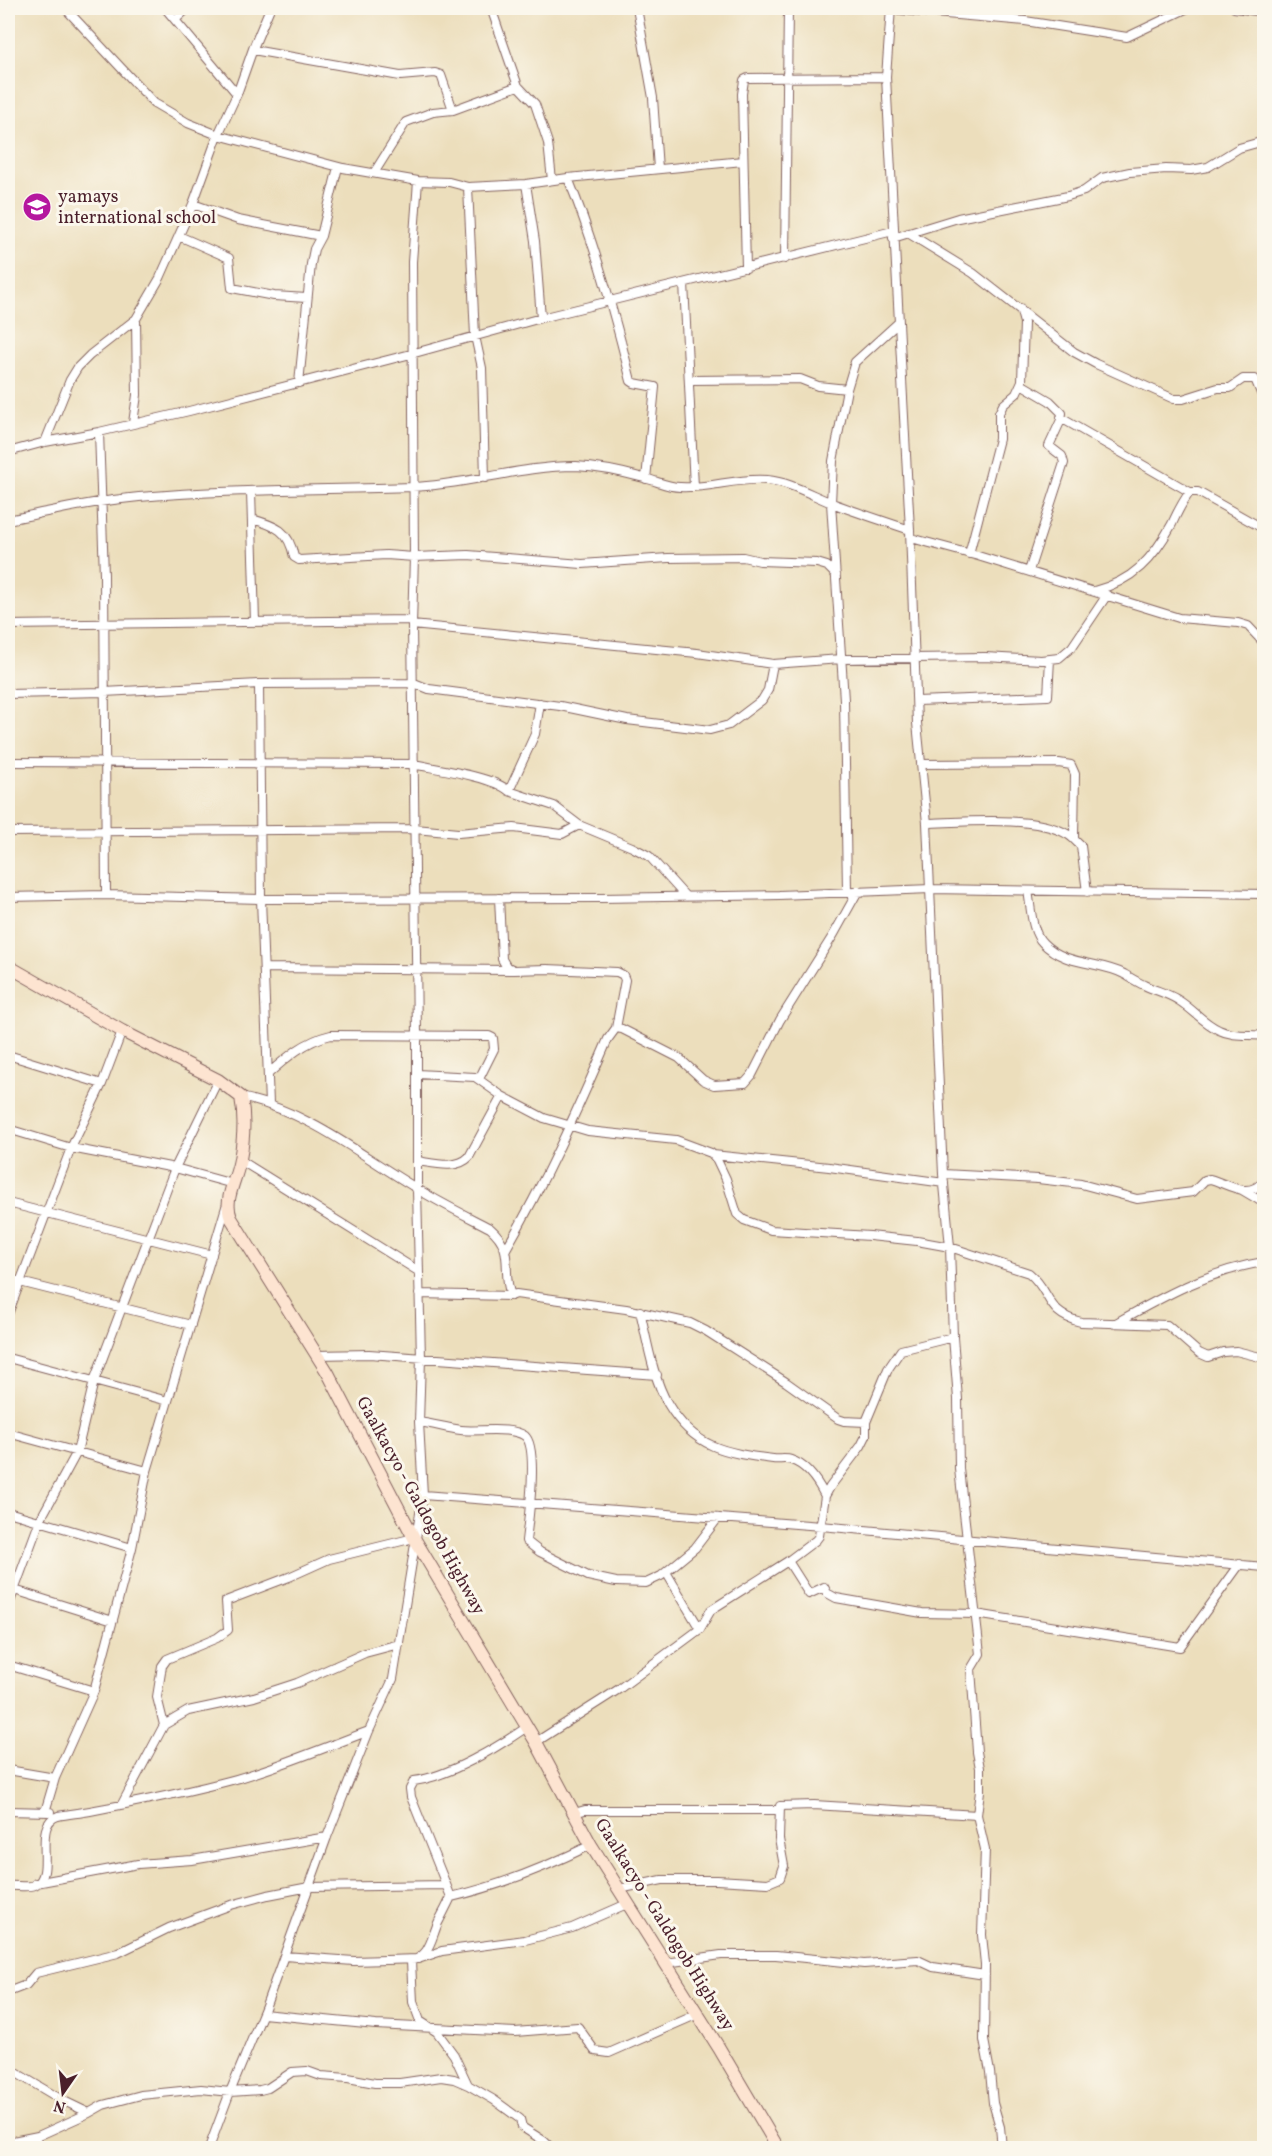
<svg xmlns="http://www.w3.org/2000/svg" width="1272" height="2156" font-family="Vollkorn,serif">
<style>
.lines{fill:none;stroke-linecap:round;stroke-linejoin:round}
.street-casing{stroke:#83625e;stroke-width:10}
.secondary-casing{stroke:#83625e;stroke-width:14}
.street{stroke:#fff;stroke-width:8}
.secondary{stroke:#fde4d1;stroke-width:12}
.labels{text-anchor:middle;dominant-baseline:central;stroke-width:6;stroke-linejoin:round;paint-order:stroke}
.poi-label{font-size:18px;fill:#4a1f2b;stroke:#fbf7ec;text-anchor:start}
.street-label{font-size:18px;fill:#4a1f2b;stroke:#fbf7ec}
</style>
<rect width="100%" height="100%" fill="#fbf7ec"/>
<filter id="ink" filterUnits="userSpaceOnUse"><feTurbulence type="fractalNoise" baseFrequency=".0167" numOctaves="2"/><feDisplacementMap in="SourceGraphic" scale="12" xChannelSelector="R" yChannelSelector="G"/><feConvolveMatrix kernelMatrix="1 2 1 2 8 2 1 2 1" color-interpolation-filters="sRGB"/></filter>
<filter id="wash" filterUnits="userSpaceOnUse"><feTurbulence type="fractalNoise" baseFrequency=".008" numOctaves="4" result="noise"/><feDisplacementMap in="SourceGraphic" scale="24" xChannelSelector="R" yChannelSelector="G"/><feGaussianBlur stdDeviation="1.35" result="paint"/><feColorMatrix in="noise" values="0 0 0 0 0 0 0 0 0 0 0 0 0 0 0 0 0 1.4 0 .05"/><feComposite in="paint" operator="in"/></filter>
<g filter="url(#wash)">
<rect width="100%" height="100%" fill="#ecdebc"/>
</g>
<g filter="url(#ink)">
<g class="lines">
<g class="street-casing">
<path id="street" d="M65 8 154 103 188 123 218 135 343 168 418 181 449 182 468 187 526 184 568 178 743 161
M165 8 237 94
M491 8 518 86 535 104 548 143 552 180
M637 8 653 98 658 169
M878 8 1025 21 1127 37 1188 8
M891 8 886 77 910 530 917 723 927 823 943 1174 950 1247 953 1337 958 1399 959 1469 980 1654 971 1669 977 1752 980 1768V1791L977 1815 985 1849 982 1935 985 1964 984 2040 990 2072 993 2103 1000 2127 1002 2148
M1234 8 1264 12
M176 19 188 8
M253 50 400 76 435 73 441 75 453 110 433 112 406 122 374 173
M453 110 518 86
M568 178C595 244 614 312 631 381L634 383 655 387 646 479
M526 184 535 241 541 318
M468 187 475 336 482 368 485 478
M193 204 238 220 321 236
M908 233 973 273 1074 352 1096 364 1174 399H1183L1218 388H1230L1243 379H1255L1264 400
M179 236 229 258 232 288 274 296 307 298
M893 238 958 218 1068 196 1084 191 1102 178 1130 172 1166 169 1191 170 1208 167 1239 148 1264 141
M785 259 788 8
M746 268 742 94 744 80 748 78 886 77
M684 283 694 487
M690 380 800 379 818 386 847 389 833 461 831 503 844 700 847 891
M299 383 311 264 314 249 321 236 338 167
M1021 384 1050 401 1062 413 1061 420 1049 446 1062 456 1064 463 1029 571
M847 389 855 362 898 323
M1061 418 1190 492
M133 423 137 395 136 319
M99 432 104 575 106 895
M45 442 70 380 78 367 90 355 136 319 160 278 193 204 218 135 237 94 254 46 270 8
M8 452 45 442 99 432 189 411 411 354 541 318 893 231
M251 492 255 622
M252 519C276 526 289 530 294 557L299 560 386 555 414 557 468 555 582 564 668 558 743 557 760 561 817 563 827 566 836 575
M8 520C51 511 95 501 139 497 230 489 321 490 412 487 467 485 520 466 576 466 599 467 622 472 644 478 657 481 667 487 680 487 709 489 738 477 767 480 790 482 811 495 832 503 858 513 884 521 910 530
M911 538 978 556 1179 618 1238 623 1248 626 1264 643
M969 554 999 439V413L1003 405 1016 394 1022 381 1024 323 1020 308
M1094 591C1133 581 1153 559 1172 524 1177 513 1182 502 1190 492H1198L1264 529
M8 625 412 620
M412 625 697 653 773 664 841 659 985 657 1041 660 1059 658 1072 647 1107 595
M259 684 261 899 269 1104
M8 694 104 692 259 684 414 683 429 689 560 706 627 720 710 730 729 725 762 700 768 690 773 664
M917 701 1048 696 1050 659
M8 762 413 764C436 769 492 776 509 791L554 806 579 825 632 847 649 856 686 897
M921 764 1059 763 1071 765 1075 774 1074 839
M509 791 535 734 540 703
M927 823C964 822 1035 815 1067 834 1072 836 1076 842 1081 846L1087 892
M8 832 415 829 458 833 514 828 562 834 579 825
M1028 891C1031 906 1031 932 1043 943 1065 966 1099 961 1124 974 1131 978 1137 982 1144 985 1156 991 1167 993 1178 1000 1193 1009 1203 1023 1219 1030 1233 1037 1250 1034 1264 1036
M8 897 106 895 261 899 601 898 779 895 931 889 1264 894
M499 898 502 959 506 966 514 970 547 969 617 972 623 975 625 980 616 1028 608 1039C577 1111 545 1182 506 1249
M264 968 512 970
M616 1028 622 1029 679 1058 703 1080 714 1085 745 1083 752 1075 780 1020 834 934 858 891
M8 1055 102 1084
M268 1074C287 1057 305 1041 331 1035L489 1036 493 1038 494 1049 479 1079
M417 1074 475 1077 502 1096 544 1118 588 1131 676 1140 711 1153 717 1160 726 1179 737 1214 744 1220 771 1230 870 1236 917 1241 950 1247 1029 1273C1053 1293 1044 1313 1081 1322L1167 1325 1199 1353 1208 1357 1223 1352 1236 1351 1264 1358
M241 1097C311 1113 357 1153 416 1188 440 1203 465 1215 490 1228 516 1250 501 1269 511 1296L516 1294 626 1309 690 1323 706 1331 786 1382 838 1419 844 1421 866 1422
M8 1129 71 1148 175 1168 233 1184
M713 1155 829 1167 944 1183
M417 1161C433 1163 457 1170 469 1157L502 1096
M239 1166 240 1160 418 1271
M943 1174 1038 1179 1081 1184 1137 1199 1193 1192 1205 1180 1210 1179C1229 1184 1247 1200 1264 1181
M1242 1190 1264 1203
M8 1203 212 1255
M8 1279 191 1325
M419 1294 511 1296
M640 1311C647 1340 653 1379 668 1404 694 1448 726 1453 773 1459 778 1460 786 1458 791 1460 807 1465 818 1482 825 1496
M8 1314 71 1148 102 1084 122 1031
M1114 1324C1162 1297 1210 1270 1264 1262
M317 1355 369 1354 657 1375
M8 1358 168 1401
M419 1422C433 1424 447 1428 461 1430 477 1432 512 1426 525 1436 539 1448 528 1522 526 1541L540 1552 588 1576 616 1582 646 1583 661 1576 695 1548 718 1518
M8 1433 147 1471
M423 1495 821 1526 1264 1567
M8 1512 132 1548
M788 1561 809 1594 824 1587 827 1593 836 1598 922 1613 976 1614 1180 1647 1240 1564
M666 1572 700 1629
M8 1588 113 1621
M8 1607 40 1520 77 1452 94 1381 175 1168 218 1080
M8 1665 94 1691
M164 1725 157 1697 162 1666 167 1659 217 1638 228 1630 226 1601 289 1577 329 1559 414 1538
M536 1742 619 1689 700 1629 711 1610 788 1561 816 1540 819 1536 825 1496 830 1487 861 1446 866 1436V1422L888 1369 901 1350 953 1337
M8 1770 55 1778
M122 1804 164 1725 188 1711 254 1697 297 1683 365 1653 399 1644
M8 1811 50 1812
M45 1812 55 1778 94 1691 132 1548 147 1471 226 1207
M574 1813 585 1810H780
M36 1883 138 1864 192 1860 327 1837
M8 1886C15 1885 28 1888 35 1885 57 1875 31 1824 58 1816 68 1814 79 1813 90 1811 138 1802 188 1792 236 1779 281 1766 326 1747 369 1731
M619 1889 662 1880H717L768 1883 780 1878 784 1866 779 1839 780 1806 814 1805 977 1815
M451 1897 411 1797 410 1789 414 1781C448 1777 498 1747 527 1727
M284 1956 354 1961 418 1959 442 1951 525 1940 572 1928 629 1903
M666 1963 721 1955H776L864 1964 918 1960 933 1967 985 1975
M8 1992 26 1985 36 1973 118 1953 169 1928 231 1905 268 1895 309 1887 446 1885
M263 2014 376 2025 515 2032 578 2027 595 2051 609 2053 698 2014
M8 2068 62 2100 89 2113 103 2105 141 2095 201 2089 230 2092 260 2090 268 2088 292 2072 307 2071 321 2076 348 2078 375 2083H400L441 2077 454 2079 468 2085 494 2100 520 2119 522 2127 544 2141 551 2148
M468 2085 454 2055 437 2032 420 2021 413 2002 411 1961C430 1956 431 1939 438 1923 442 1915 447 1906 451 1897 500 1886 546 1867 591 1845
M8 2142 38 2136 89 2113
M209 2148 230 2092 265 2008 327 1837 369 1731 393 1679 423 1495 419 1422 421 1358 417 1189V1035L412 625 414 557 412 262 418 181"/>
</g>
<g class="secondary-casing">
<path id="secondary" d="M8 966 122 1031 218 1080 241 1097C245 1118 244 1138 240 1159 237 1179 223 1199 231 1218L328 1373 414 1538 536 1742 591 1845 719 2048 778 2148"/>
</g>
<use href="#street" class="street"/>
<use href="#secondary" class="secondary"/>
</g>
</g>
<defs>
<g id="school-disc" transform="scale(1.5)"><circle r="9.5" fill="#b5179e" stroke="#fbf7ec"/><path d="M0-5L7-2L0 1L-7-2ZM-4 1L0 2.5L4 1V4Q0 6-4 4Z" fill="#fff"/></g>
</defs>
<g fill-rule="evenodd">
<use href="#school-disc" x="37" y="207"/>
</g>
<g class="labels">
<g class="poi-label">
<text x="58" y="197">yamays<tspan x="58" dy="21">international school</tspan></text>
</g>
<g class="street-label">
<text transform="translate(420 1506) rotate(61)">Gaalkacyo - Galdogob Highway</text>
<text transform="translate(664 1925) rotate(58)">Gaalkacyo - Galdogob Highway</text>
</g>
</g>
<rect width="1272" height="2156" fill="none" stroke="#fbf7ec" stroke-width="30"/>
<g transform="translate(63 2093) rotate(194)" stroke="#fbf7ec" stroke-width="4.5" paint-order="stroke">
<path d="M0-4.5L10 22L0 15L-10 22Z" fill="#4a1f2b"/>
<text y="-9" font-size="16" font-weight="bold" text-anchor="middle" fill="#4a1f2b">N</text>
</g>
</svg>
